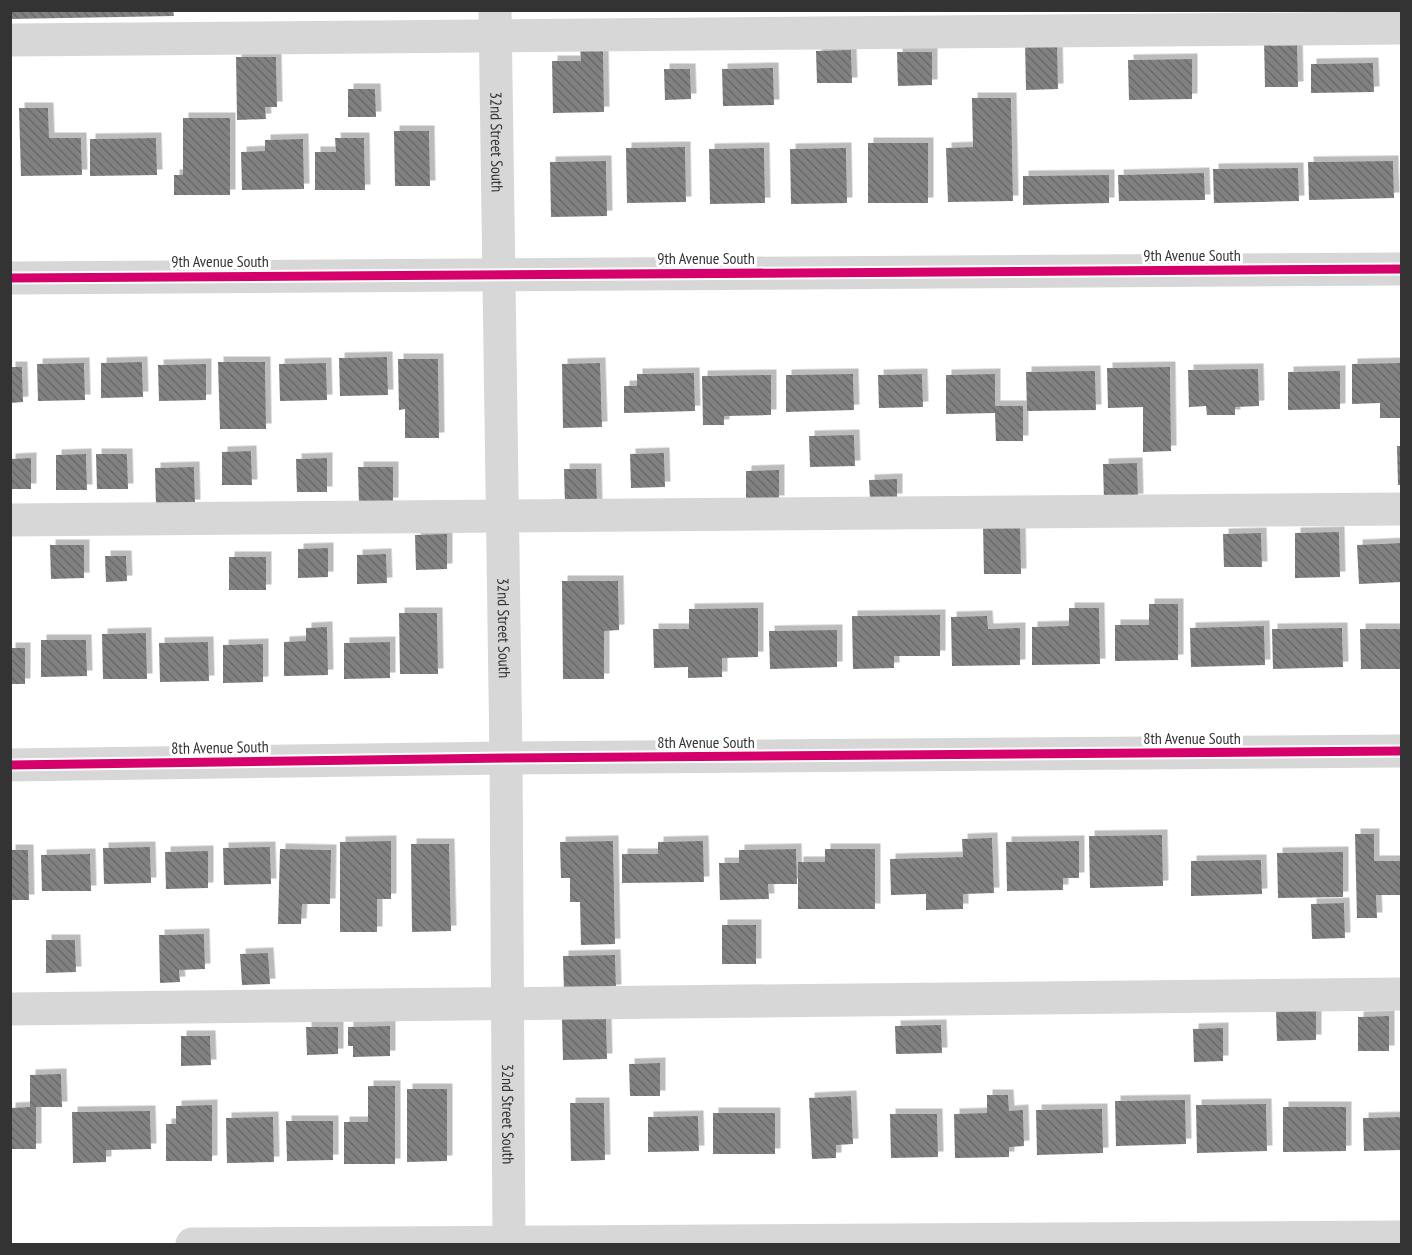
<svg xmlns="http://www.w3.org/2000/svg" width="1412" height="1255" font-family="'PT Sans Narrow',sans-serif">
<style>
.building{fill:url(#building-back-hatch);filter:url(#shadow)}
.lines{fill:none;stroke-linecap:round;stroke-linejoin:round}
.minor{stroke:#d7d7d7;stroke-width:33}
.cycleway-casing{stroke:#fff;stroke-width:13}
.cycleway{stroke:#d6006c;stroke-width:9}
.labels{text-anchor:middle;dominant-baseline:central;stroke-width:6;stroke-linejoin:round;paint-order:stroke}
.street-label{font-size:16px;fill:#333;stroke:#fff}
</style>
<defs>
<pattern id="building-back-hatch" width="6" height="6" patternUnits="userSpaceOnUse" patternTransform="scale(1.5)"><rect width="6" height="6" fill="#818181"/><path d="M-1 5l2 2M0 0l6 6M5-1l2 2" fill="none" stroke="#6a6a6a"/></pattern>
<filter id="shadow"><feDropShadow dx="5.5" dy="-5.5" stdDeviation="0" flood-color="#0004"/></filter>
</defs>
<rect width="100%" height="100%" fill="#fff"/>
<path class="building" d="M10 10H173L174 16 10 19Z
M1264 39H1297L1298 87H1265Z
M1025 41H1057L1058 89 1026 90Z
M580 47H603L604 112 553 113 552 61H581Z
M851 50 852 83H817L816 51Z
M897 52H932V85L898 86Z
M236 57H276L277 107H265L266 119 237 120Z
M1192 59V99L1129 100 1128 60Z
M1373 63 1374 92 1311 93V64Z
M773 68 774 105 723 106 722 69Z
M664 69H690L691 99 665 100Z
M348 89H375L376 117H348Z
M972 98H1011L1013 201 948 202 946 148 973 147Z
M19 108H48L49 138H81L82 175 21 176Z
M183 118H230V195H174V175H183Z
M394 131H429L430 186H395Z
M156 138 157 175 90 176V139Z
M335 138H364L365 190H315V152H336Z
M303 139 304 189 242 190 241 152 265 151V140Z
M868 143H928V203H868Z
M685 147 686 202 627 203 626 148Z
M764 148 765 203 710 204 709 149Z
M846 148 847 203 791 204 790 149Z
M606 161 607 216 551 217 550 162Z
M1393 161 1394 198 1309 200 1308 162Z
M1298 168 1299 201 1214 203 1213 169Z
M1204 173 1205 200 1119 201 1118 175Z
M1109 175V203L1023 205V176Z
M387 357 388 395 340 396 339 358Z
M398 359H438L439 438H405V409L399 410Z
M142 362 143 397 101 398V363Z
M218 362H265L266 429H220Z
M84 363 85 400 38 401 37 364Z
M326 363 327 400 280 401 279 364Z
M600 363 602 427 563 428 562 364Z
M1402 363V418H1380V403L1352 404V364Z
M206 364V400L159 401 158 365Z
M10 367H22L23 402 10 403Z
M1170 367 1171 451 1143 452V407L1108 408 1107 368Z
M1258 369 1259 406 1235 407V415H1207L1206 406 1189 407 1188 370Z
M1095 371 1096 410 1027 411 1026 372Z
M1340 371V409L1288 410V372Z
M694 373 695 411 624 413V386H637V374Z
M853 374 854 410 786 412V375Z
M922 374 923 407 879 408 878 375Z
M995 374V406H1023V441H996L995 413 946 414V375Z
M771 375V415L724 416V425H703L702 376Z
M854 435 855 466 810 467 809 436Z
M1397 446H1402V485H1398Z
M251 451 252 485H222V452Z
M664 453 665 487 631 488 630 454Z
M86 454 87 490H56V455Z
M96 454H127L128 489H97Z
M31 458V489H10V459Z
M327 458V492H297L296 459Z
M1137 463 1138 499 1104 500 1103 464Z
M194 467 195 505 156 506 155 468Z
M358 467H393V503L359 504Z
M564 469H596L597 506H565Z
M779 470V501H746V471Z
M897 479V499L870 500 869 480Z
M1020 525 1021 574H984L983 526Z
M1339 532 1340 577 1295 578V533Z
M1261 533 1262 567H1224L1223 534Z
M447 534V569L416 570 415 535Z
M1402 543V582L1359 584 1357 545Z
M50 545H84V578L51 579Z
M328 548V577L298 578V549Z
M386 554 387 583 357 584V555Z
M105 556H126L127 581 106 582Z
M229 557H266V590H229Z
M562 581H618L619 630 604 631V679H563Z
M1149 604H1178V660L1115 661V625H1149Z
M758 608V657L722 658V677L688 678V667L654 668 653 629H689V609Z
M1069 608H1099L1100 664 1032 665V627L1069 626Z
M399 613H437L438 674H400Z
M940 615V656H894V668L853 669 852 616Z
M987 616 988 629 1020 628V665L952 666 951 617Z
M1264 626 1265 665 1191 667 1190 628Z
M327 627 328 675 284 676V642L306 641V628Z
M1342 628 1343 667 1273 669 1272 629Z
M1360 629H1402V669H1361Z
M837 630V667L770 669 769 631Z
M146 633 147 679H103L102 634Z
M41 640H86L87 676 41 677Z
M208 642 209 681 160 682 159 643Z
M390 642V678L344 679V643Z
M263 644V682L223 683V645Z
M10 648H25V684H10Z
M1355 834H1374V861H1402V895H1376L1377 918H1357Z
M1162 835 1163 886 1090 888 1089 836Z
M992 838 994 893 963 894V909L926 910V894L891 895 890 859 963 857 962 839Z
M391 841V899H377V932H340V842Z
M613 841 615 944 581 945 580 902H570V878H561L560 842Z
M703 841 704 882 622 883V854H658V842Z
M1079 841V878H1063V890L1007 891 1006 842Z
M411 844H449L451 931 412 932Z
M150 847 151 883 104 884 103 848Z
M270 847 271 884 224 885 223 848Z
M280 849 331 850 330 904H302L301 924H278Z
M796 849 797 884H768L769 899 720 900 719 863H739V850Z
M825 849H875V909H798V862H825Z
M10 850H28L29 900H10Z
M208 851V888L166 889 165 852Z
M1343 852V897L1278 898 1277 853Z
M90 854 91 891H42L41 855Z
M1261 860 1262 894 1191 896V861Z
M1344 903 1345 938 1312 939 1311 904Z
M722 925H756V964H722Z
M204 934 205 969 179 970 180 982 160 983 159 935Z
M46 940H75L76 972 46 973Z
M268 953 270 984 242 985 240 954Z
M615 955 616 990 564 991 563 956Z
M1316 1008V1040L1277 1041 1276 1009Z
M1389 1016V1051H1358V1017Z
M606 1018 607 1059 563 1060 562 1019Z
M941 1025 942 1053 896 1054 895 1026Z
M390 1026V1056L353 1057V1046H348V1027Z
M306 1027H338V1054L307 1055Z
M1223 1028V1061L1194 1062 1193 1029Z
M181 1036H210L211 1065 181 1066Z
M660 1063V1096H630L629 1064Z
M61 1074 62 1107H36V1149H10V1108L30 1107V1075Z
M368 1086H395V1164H344V1122H368Z
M407 1089H447V1161L407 1162Z
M987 1095H1008L1009 1111 1023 1110 1024 1146 1009 1147V1157L955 1158 954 1114 987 1113Z
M851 1096 853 1144 836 1145V1158L812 1159 809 1098Z
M1185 1100 1186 1144 1116 1146 1115 1101Z
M570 1103H604L605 1160 571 1161Z
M1266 1104 1267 1151 1197 1153 1196 1105Z
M212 1105V1161H166V1124H176V1106Z
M1283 1107H1346V1151L1283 1152Z
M1102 1109 1103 1153 1037 1155 1036 1110Z
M150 1111 151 1149 106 1150V1162L73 1163 72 1112Z
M713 1113H775V1154H713Z
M890 1114H937L938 1157 891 1158Z
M698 1116 699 1151 648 1152V1117Z
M273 1117 274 1162 227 1163 226 1118Z
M1402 1117V1150L1364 1151 1363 1118Z
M286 1121H333V1160L287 1161Z"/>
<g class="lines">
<g class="minor">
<path id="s1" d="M495 10 506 758 509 1244"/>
<path d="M10 40 1402 28"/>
<path d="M10 278 1402 269"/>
<path d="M10 520 1402 509"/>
<path d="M10 765 506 758 1402 751"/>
<path d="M10 1009 1402 994"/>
<path d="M192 1244 1402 1237"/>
</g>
<g class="cycleway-casing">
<path id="cycleway" d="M10 278 1402 269
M10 765 506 758 1402 751"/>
</g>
<use href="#cycleway" class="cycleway"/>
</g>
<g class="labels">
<g class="street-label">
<text stroke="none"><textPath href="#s1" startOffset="132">32nd Street South</textPath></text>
<text x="1192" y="255">9th Avenue South</text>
<text x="706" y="258">9th Avenue South</text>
<text x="220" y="261">9th Avenue South</text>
<text stroke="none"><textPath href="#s1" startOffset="618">32nd Street South</textPath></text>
<text x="1192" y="738">8th Avenue South</text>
<text x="706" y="742">8th Avenue South</text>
<text transform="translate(220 747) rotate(-1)">8th Avenue South</text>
<text stroke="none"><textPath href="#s1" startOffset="1104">32nd Street South</textPath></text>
</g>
</g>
<rect width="1412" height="1255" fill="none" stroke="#333333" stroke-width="24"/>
</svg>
